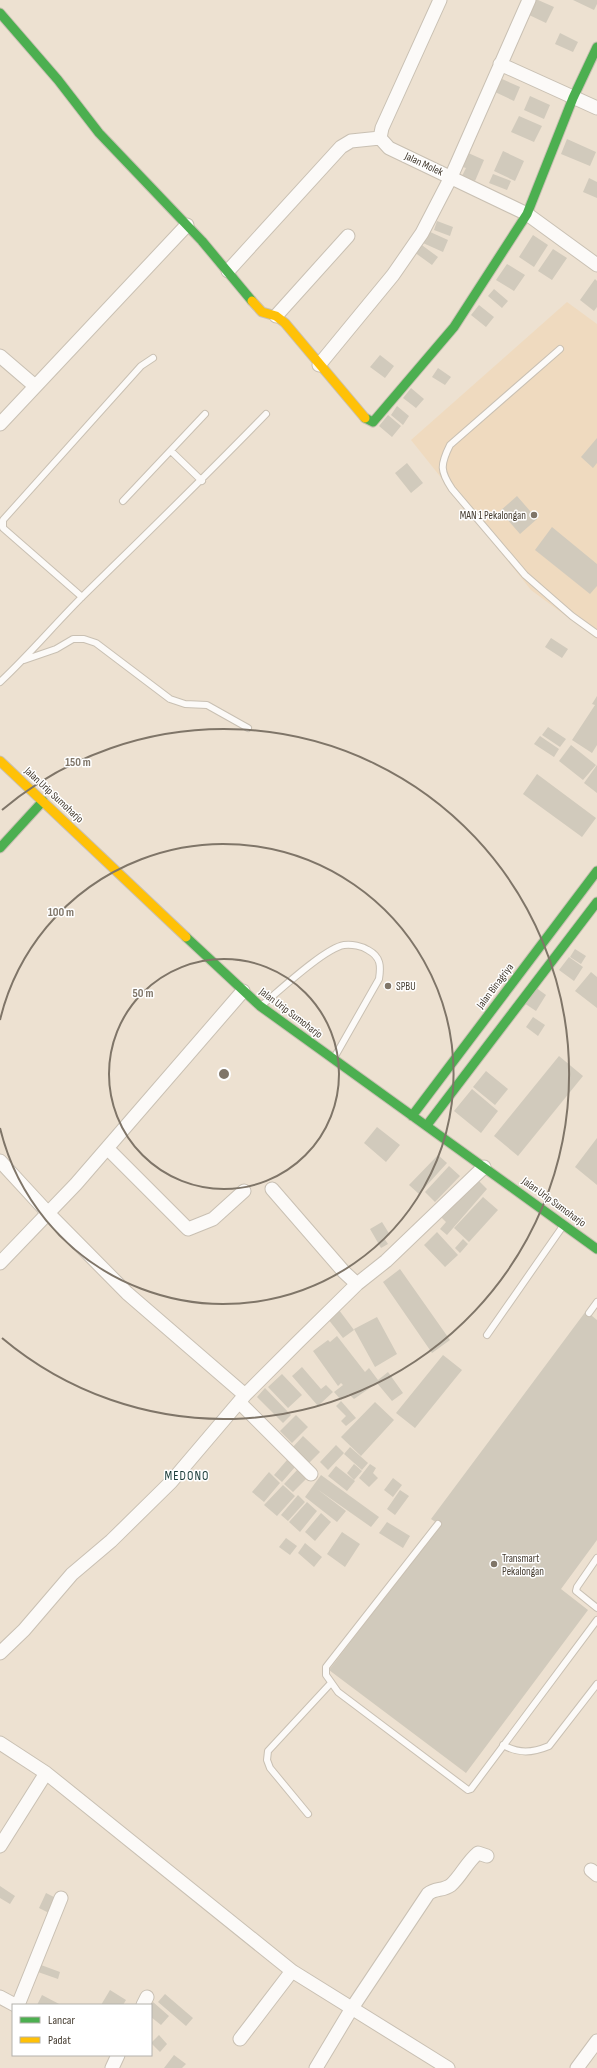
<svg xmlns="http://www.w3.org/2000/svg" width="597" height="2068" font-family="'Sofia Sans Condensed',sans-serif">
<style>
.built{fill:#efdabf}
.building{fill:#d1cabc}
.lines{fill:none;stroke-linecap:round;stroke-linejoin:round}
.lane-casing{stroke:#c9c0b3;stroke-width:8}
.street-casing{stroke:#c9c0b3;stroke-width:15}
.fast-casing{stroke:#c9c0b3;stroke-width:11}
.slow-casing{stroke:#c9c0b3;stroke-width:11}
.lane{stroke:#fcfaf8;stroke-width:6}
.street{stroke:#fcfaf8;stroke-width:13}
.fast{stroke:#4caf50;stroke-width:9}
.slow{stroke:#ffc107;stroke-width:9}
.ring{fill:none;stroke:#7f7568;stroke-width:2}
.poi-dot{fill:#7f7568;stroke:#fff;stroke-width:1.5}
.labels{text-anchor:middle;dominant-baseline:central;stroke-width:3;stroke-linejoin:round;paint-order:stroke}
.street-label{font-size:11px;fill:#443b2f;stroke:#fff}
.poi-label{font-size:11px;fill:#443b2f;stroke:#fff;text-anchor:start}
.quarter-label{font-size:13px;letter-spacing:1px;fill:#163835;stroke:#fff}
.centre{fill:#7f7568;stroke:#fff;stroke-width:2}
.ring-label{font-size:12px;text-anchor:middle;font-weight:bold;fill:#7f7568;stroke:#fff;stroke-width:3;stroke-linejoin:round;paint-order:stroke}
</style>
<rect width="100%" height="100%" fill="#ede1d1"/>
<path class="built" d="M567 302 597 324V639L531 590 411 440Z"/>
<path class="building" d="M534 0H538L554 7 546 23 527 14Z
M573 0H597V4L594 10Z
M560 33 578 42 573 52 555 44Z
M502 79 520 87 514 101 495 92Z
M530 96 550 105 544 119 524 110Z
M519 116 542 126 534 142 511 132Z
M567 139 596 152 590 166 561 154Z
M503 151 524 161 515 181 494 171Z
M466 152 484 160 475 181 462 176 466 168 460 166Z
M493 174 511 181 507 190 489 183Z
M589 178 597 182V198L583 192Z
M437 221 453 227 450 236 434 230Z
M428 231 448 240 443 252 423 243Z
M533 235 548 245 534 267 519 257Z
M419 243 438 257 432 265 414 252Z
M553 249 567 258 552 280 538 271Z
M507 264 525 275 514 291 496 280Z
M595 279 597 281V307L594 311 580 300Z
M494 289 508 301 502 308 488 296Z
M479 305 494 317 486 327 471 315Z
M380 355 394 366 385 378 370 367Z
M438 368 451 377 445 385 432 377Z
M411 388 424 399 416 408 403 398Z
M397 406 409 416 403 425 391 415Z
M388 415 401 426 392 437 379 426Z
M597 438V463L593 468 581 457Z
M407 463 423 483 411 493 395 473Z
M517 496 537 519 520 534 500 511Z
M552 527 597 564V586L590 594 535 550Z
M551 638 568 649 562 658 545 647Z
M597 696V745L592 753 572 740 595 705 592 704Z
M548 727 566 739 560 747 542 735Z
M540 736 559 749 554 757 534 744Z
M571 745 596 765 583 780 559 761Z
M597 765V793L584 783Z
M537 774 596 818 582 837 523 794Z
M575 949 586 956 581 964 570 957Z
M569 957 583 967 574 981 559 970Z
M591 972 597 977V1008L575 991Z
M535 987 546 995 536 1011 524 1003Z
M533 1017 545 1025 538 1036 526 1027Z
M559 1056 583 1076 518 1156 494 1136Z
M486 1071 508 1089 495 1105 473 1087Z
M472 1089 498 1111 481 1133 454 1111Z
M377 1127 400 1145 386 1162 364 1143Z
M597 1138V1185L575 1167Z
M438 1155 447 1163 419 1194 409 1185Z
M449 1166 460 1176 435 1202 425 1192Z
M477 1179 487 1189 447 1235 440 1229 446 1222 441 1217Z
M483 1197 498 1210 469 1242 454 1228Z
M382 1222 390 1235 384 1238 388 1244 381 1248 370 1229Z
M437 1232 458 1255 445 1267 424 1245Z
M463 1239 468 1244 460 1253 455 1248Z
M400 1269 450 1340 432 1353 383 1282Z
M339 1310 354 1330 343 1338 328 1319Z
M586 1311 597 1320V1540L561 1589 588 1610 466 1773 329 1670 440 1525 431 1519Z
M377 1317 397 1354 375 1367 354 1329Z
M337 1336 365 1372 369 1368 378 1380 388 1372 403 1393 392 1401 377 1383 354 1399 349 1394 341 1400 334 1392 343 1385 341 1383 338 1386 313 1351 328 1340 330 1342Z
M443 1355 462 1370 415 1428 396 1413Z
M302 1367 321 1389 326 1385 333 1392 318 1406 292 1376Z
M282 1374 302 1395 288 1408 268 1387Z
M265 1388 291 1415 283 1423 257 1397Z
M341 1401 356 1418 346 1426 341 1421 346 1416 336 1406Z
M375 1402 394 1420 361 1456 341 1437Z
M296 1415 308 1427 292 1443 280 1431Z
M303 1436 320 1452 308 1464 292 1448Z
M336 1445 344 1453 328 1470 320 1462Z
M350 1447 368 1463 362 1470 344 1454Z
M287 1460 295 1467 282 1482 274 1475Z
M354 1464 362 1471 354 1480 347 1473Z
M370 1464 376 1468 373 1473 378 1478 369 1487 359 1478Z
M336 1466 355 1481 347 1491 328 1476Z
M298 1469 307 1478 293 1492 284 1484Z
M269 1472 280 1483 264 1502 252 1492Z
M321 1475 379 1517 371 1527 317 1489 346 1511 337 1522 305 1497Z
M393 1478 402 1485 393 1497 384 1490Z
M283 1485 295 1496 277 1516 264 1505Z
M400 1490 409 1496 395 1515 387 1509Z
M298 1495 305 1502 288 1521 281 1515Z
M307 1502 317 1511 300 1532 289 1522Z
M321 1513 331 1522 315 1541 305 1532Z
M387 1522 410 1536 403 1548 379 1533Z
M342 1532 360 1544 345 1567 327 1554Z
M286 1538 297 1546 290 1555 279 1547Z
M305 1543 322 1557 314 1567 298 1553Z
M0 1886 15 1896 10 1904 0 1898Z
M46 1893 58 1899 51 1914 39 1908Z
M41 1965 60 1972 58 1979 38 1972Z
M110 1990 126 2000 123 2005H101Z
M165 1994 193 2018 186 2026 158 2002Z
M42 1995 61 2005H37Z
M153 2002 169 2016 161 2025 151 2017V2004Z
M159 2035 167 2044 160 2052 151 2043Z
M174 2055 186 2064 182 2068H164Z"/>
<g class="lines">
<g class="lane-casing">
<path id="lane" d="M560 349 450 445C440 465 440 471 452 489L525 575 572 616 597 634
M171 451 202 481
M123 501 205 414
M82 597 3 528V520L141 366 153 358
M24 660 56 649 73 639H84L96 643 170 699 185 704 207 705 248 728
M0 682C29 655 54 625 82 597 144 536 206 476 266 414
M262 1005C279 991 325 948 344 945 352 944 362 946 368 950 381 957 381 966 379 979L334 1058
M589 1313 597 1302
M487 1335 563 1226
M438 1524 326 1667V1675L338 1692 468 1790 471 1789 597 1620
M597 1558 577 1587 576 1591 597 1608
M503 1745C519 1754 532 1753 549 1746L597 1684
M308 1814 270 1768 267 1760 268 1751 331 1683"/>
</g>
<g class="street-casing">
<path id="street" d="M440 0 382 128 380 138 389 148 527 214 597 265
M500 64 597 108
M228 271 341 147 351 141 380 138
M276 316 348 236
M0 356 35 386
M319 365 393 275 422 233 451 177 529 0
M0 424 187 225
M107 1148 188 1229 213 1219 244 1191
M0 1161 48 1213 127 1293 245 1395
M272 1189 344 1272 357 1284
M0 1263 76 1184 243 991
M240 1403 311 1474
M0 1653 24 1630 72 1574 111 1541 171 1482 245 1395 298 1342 357 1284 386 1261 484 1167
M0 1743 46 1773 292 1971 448 2068
M0 1846 46 1773
M591 1870 597 1875
M0 1997 15 2005
M18 2005 61 1898
M143 2005 147 1997
M240 2039 292 1971
M112 2068 118 2055
M316 2068 352 2008 428 1894C435 1888 443 1891 451 1885 461 1876 467 1862 478 1853L487 1856
M577 2068 597 2041"/>
</g>
<g class="fast-casing">
<path id="fast" d="M0 13 58 80 99 133 202 241 252 301
M365 418 373 422 454 327 527 214 573 98 597 47
M0 848 43 801
M186 937 260 1006 597 1249
M412 1116 597 871
M427 1125 597 902"/>
</g>
<g class="slow-casing">
<path id="slow" d="M252 301 262 312 276 316 285 323 365 418
M0 761 186 937"/>
</g>
<use href="#lane" class="lane"/>
<use href="#street" class="street"/>
<use href="#fast" class="fast"/>
<use href="#slow" class="slow"/>
</g>
<g class="ring">
<circle cx="224" cy="1074" r="115"/>
<path d="M0 1020A230 230 0 1 1 0 1128"/>
<path d="M2 810A345 345 0 1 1 2 1338"/>
</g>
<g class="poi-dot">
<circle cx="534" cy="515" r="4"/>
<circle cx="388" cy="986" r="4"/>
<circle cx="494" cy="1564" r="4"/>
</g>
<g class="labels">
<g class="street-label">
<text transform="translate(424 164) rotate(25)">Jalan Molek</text>
<text transform="translate(54 795) rotate(43)">Jalan Urip Sumoharjo</text>
<text transform="translate(495 986) rotate(-53)">Jalan Binagriya</text>
<text transform="translate(291 1013) rotate(37)">Jalan Urip Sumoharjo</text>
<text transform="translate(554 1202) rotate(36)">Jalan Urip Sumoharjo</text>
</g>
<g class="poi-label">
<text x="526" y="515" text-anchor="end">MAN 1 Pekalongan</text>
<text x="396" y="986">SPBU</text>
<text x="502" y="1558">Transmart<tspan x="502" dy="13">Pekalongan</tspan></text>
</g>
<g class="quarter-label">
<text x="187" y="1476">MEDONO</text>
</g>
</g>
<circle cx="224" cy="1074" r="6" class="centre"/>
<g class="ring-label">
<text x="78" y="766">150 m</text>
<text x="61" y="916">100 m</text>
<text x="143" y="997">50 m</text>
</g>
<rect x="12" y="2004" width="140" height="52" fill="#ffffff" stroke="#b4b1ac"/>
<rect x="20" y="2017" width="20" height="6" fill="#4caf50" stroke="#b4b1ac"/>
<text x="48" y="2024" font-size="12" fill="#443b2f">Lancar</text>
<rect x="20" y="2037" width="20" height="6" fill="#ffc107" stroke="#b4b1ac"/>
<text x="48" y="2044" font-size="12" fill="#443b2f">Padat</text>
</svg>
